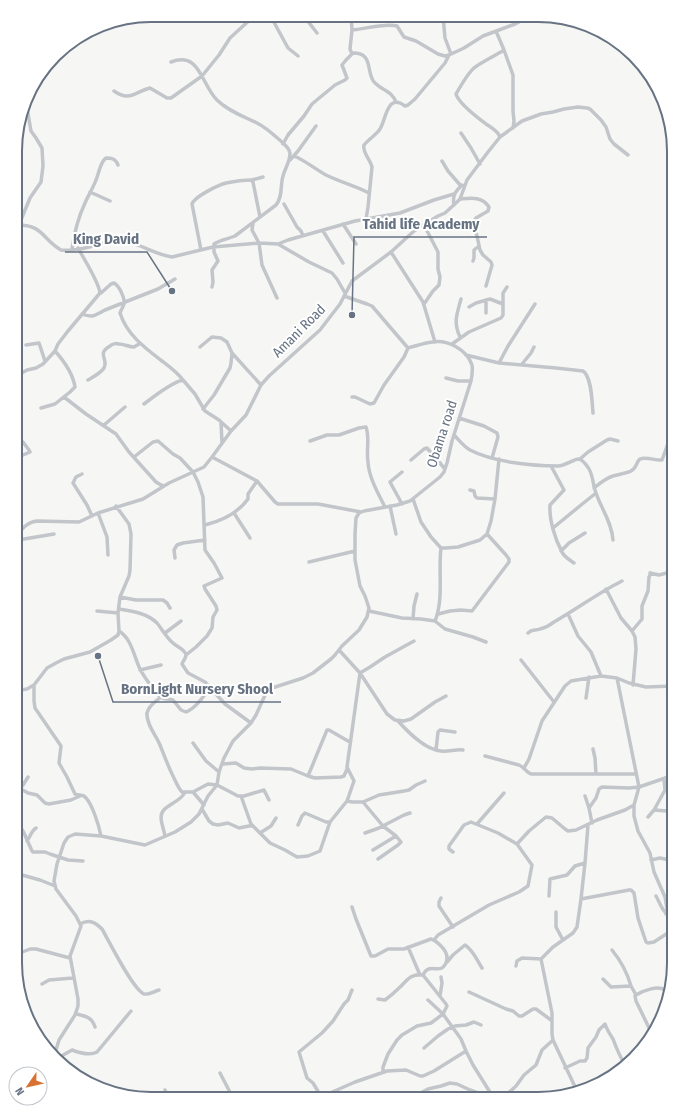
<svg xmlns="http://www.w3.org/2000/svg" width="689" height="1114" font-family="'Fira Sans Condensed',sans-serif">
<style>
.lines{fill:none;stroke-linecap:round;stroke-linejoin:round}
.minor{stroke:#c2c5c9;stroke-width:3.5}
.labels{text-anchor:middle;dominant-baseline:central;stroke-width:4;stroke-linejoin:round;paint-order:stroke}
.street-label{font-size:14px;fill:#677383;stroke:#fff}
.rim{fill:none;stroke:#677383;stroke-width:2}
.leader{fill:none;stroke:#677383;stroke-width:1.5}
.callout-dot{fill:#677383;stroke:#fff;stroke-width:1.5}
.callout-label{font-size:15px;text-anchor:middle;font-weight:bold;fill:#677383;stroke:#fff;stroke-width:4;stroke-linejoin:round;paint-order:stroke}
</style>
<rect width="100%" height="100%" fill="#f6f7f4"/>
<g class="lines">
<path class="minor" d="M270 15 288 48 298 56
M303 15 317 33
M443 16 445 38 451 54
M352 30C365 29 384 23 397 26L404 37 416 41 438 54 445 56 449 55 464 48 483 36 515 24 531 16
M496 31 504 50 513 75V111L514 121 513 128
M352 53C375 52 365 74 375 83 383 91 391 90 396 102
M171 62C200 51 201 84 217 100 228 111 243 116 257 123 267 128 275 136 283 143 286 146 289 148 290 153 290 162 285 168 283 176 280 186 283 197 276 205L235 236C228 239 220 240 214 244V252L218 261 212 270 213 282 212 287
M114 91C130 102 134 92 150 88L167 98H171L202 76 219 55 230 38 255 15
M461 133 471 148 480 164
M500 137C498 131 492 128 486 124 478 118 459 104 456 94 460 87 468 73 474 68 483 61 495 56 504 50
M283 144 288 135 304 116 312 104 335 85 345 80 347 78 342 65 346 60 352 54 350 49 352 30 351 16
M294 156C306 161 315 169 326 175 340 182 356 186 369 193
M290 160 298 151 316 126
M442 161 448 171 461 186
M252 180 263 177
M90 192 110 201
M460 199C471 198 482 196 489 207L488 211 476 218 473 222 477 236 480 250 483 255 491 262 492 265 486 286
M284 204 297 227 301 231 303 236
M454 205C452 195 456 191 462 185
M366 219 368 207 372 167C370 159 362 152 364 145 369 139 376 135 380 129 386 120 387 92 405 106L408 105 415 99 445 63 449 55
M253 223 252 230 259 243 262 265 277 298
M343 224 356 244
M16 225C43 224 42 239 61 250 69 251 82 249 89 247 98 246 106 241 116 241 136 240 152 254 172 257L213 247 259 243 278 244 288 240 355 221 400 213 434 200 454 194
M424 225 438 252V269L440 277 439 285 433 291 424 304
M323 231 343 263
M16 232 30 198 41 182 43 166 42 148 36 138 31 131 26 102
M278 244 309 262 332 273 337 279 345 293
M72 249C74 234 78 218 85 203 88 196 93 188 96 180 99 173 100 162 106 158 112 158 116 159 118 165
M201 250 192 204C194 197 218 185 226 183 231 182 246 180 251 180L253 182 260 217
M391 252 423 302 435 342
M473 261 474 258V250L479 246
M101 293 111 284 114 283C119 286 125 297 124 304 123 307 121 310 120 313 127 335 145 348 162 361 170 367 177 372 183 380
M486 300V313
M469 307 476 303 490 299 503 304
M82 314C92 318 95 316 105 310L158 289 175 279
M460 337C453 322 457 314 461 299
M452 344 469 332 501 318 503 315V293L507 287
M26 345 39 343 45 361
M200 347 212 337 221 338 227 342 232 353 261 385
M466 355 499 363 556 368 583 371C592 377 592 403 593 413
M499 363 508 346 535 304
M522 364 531 353 534 347
M16 376 27 370 36 368 43 364 55 351 58 344 68 331 100 293C99 282 84 259 78 248
M446 378 458 381H471
M88 380C93 377 101 373 104 368 109 359 96 354 110 346 112 344 116 343 119 344 124 344 129 347 134 347L139 344
M64 397 86 414 116 434 129 452 156 482 161 485 164 486
M352 397H355L370 404 374 403 384 385 404 357 408 348
M144 404C153 397 173 382 183 380L195 394 205 411 219 420 231 431
M41 408 55 404 70 392 75 387C73 374 63 360 55 351
M203 409 214 395 230 368 231 363 232 353
M459 418 484 426 497 433 498 437 492 458
M221 422 222 443
M104 425 125 407
M454 435C459 440 463 446 470 450 493 462 532 466 558 466 564 466 575 459 578 459 583 459 587 466 589 469 593 476 593 484 595 490 600 507 612 522 613 540
M310 441 327 435H339L359 428 366 427C370 438 366 451 368 462 369 478 378 493 385 507
M134 457 153 442 158 441 173 454 180 458 193 472 198 482 203 497 205 550 214 563 222 578 204 586 205 589 216 606 217 610 213 617 212 628 207 636 196 647 186 655
M212 457 257 481 275 502 278 504H318L361 512
M16 458 30 452 29 450 23 442
M580 459 588 452 607 440 610 439 618 441
M411 460 424 449 427 448 445 469
M551 466 564 490 550 505C549 520 555 539 562 552 564 557 570 560 574 563
M82 474 76 477 73 483 87 505 92 516
M594 488C600 483 606 478 613 476 619 474 625 474 631 471 637 468 636 462 640 459 647 456 655 461 662 460L670 438
M470 490 474 491 475 496 477 498 495 499
M413 499 421 522 431 537 441 548H446L458 547 480 540 487 534 491 521 495 499 499 459
M402 504 390 482 402 472
M390 506 396 534
M98 513 107 537 108 555
M234 513 250 538
M205 525C221 521 238 513 248 499V494L257 481
M553 528 581 505 596 493
M16 536C22 529 27 522 37 521L79 522 98 513 143 499 169 483 204 467 212 457 231 431 246 415 261 385 269 376 310 339 320 330 340 304 352 281 391 252 414 231 438 216 445 213 457 202 460 199 467 180 488 152 500 137 522 121 541 114 553 112 564 109 578 107 587 108 590 109 601 120 606 127 610 139 614 144 628 155
M16 541 24 539 54 534
M561 551 569 543 585 533
M175 558 174 550 177 545 183 543 205 540
M309 562 355 551
M650 573 659 575 674 571
M606 589 621 618 632 631 635 637 636 649 633 685
M120 597 136 600H163L167 603 170 608
M119 609C132 611 147 613 157 623 162 629 166 637 173 643 176 646 186 650 186 655 186 658 183 661 182 664L188 673 205 682 225 704 251 723
M97 611 118 613
M369 611 402 618 421 619 435 621 445 629 473 637 486 642
M438 614 450 611 461 610 472 611 509 562V559L506 555 487 534
M568 614 578 636 591 652 601 676
M413 619 414 606 417 594
M435 621C444 599 438 571 441 548
M119 631C132 639 134 657 140 669 143 675 156 694 161 697 164 700 169 698 173 700L181 710 186 712C196 708 204 696 210 687
M632 631 642 619V606L648 591 649 577 651 573
M165 633 181 621
M528 633C532 629 535 631 540 629 545 628 550 625 554 622 577 609 598 593 622 581
M339 650 360 673 387 714 395 720 404 721 411 719 435 702 446 696
M521 660 554 702
M140 670 161 665
M617 678 639 787 634 805V816L638 831 650 853 654 872 665 897 667 909 666 914
M34 685V701L35 708 61 746 59 763 67 777 75 794C77 795 81 795 84 796 92 802 99 826 101 836
M15 691 27 689 34 685 47 668 56 663 64 659 90 652 111 640 118 635 119 631 118 613 120 597 129 576 130 570 131 534 129 524 116 506
M161 697C156 701 148 706 147 713 146 724 156 735 160 745 164 755 168 766 173 776 176 782 178 788 182 792H193L204 805
M586 698 589 677
M398 721C408 732 425 750 441 751 448 752 456 749 463 750
M193 743 206 761 219 772
M593 749 595 758 596 774
M436 750 438 732 440 730 455 732
M485 756 519 765C524 767 526 772 531 774H636
M223 764 236 763 244 768 252 769 260 768 291 769 308 776 315 778 341 777 344 776 347 769
M524 768 529 759 542 721 565 686 571 681 601 676 617 678 629 683 646 687 674 686
M308 776 327 730H329L348 741H351
M19 788 28 793 37 795 45 803 49 804 71 800 80 796
M15 791 23 785 28 777
M193 792 208 784 217 785 238 796H244L264 790 269 800
M241 796 251 824 270 843 285 850 297 857 308 856 320 851 330 822
M585 796 589 808
M347 801 352 802H363L379 795 404 791 409 790 416 785 425 781
M363 802 383 826 396 836 401 842 398 845 378 859
M202 809 209 821 213 824 218 825 228 823 239 828 249 826H253
M654 810 665 790 664 779
M648 817 654 810 667 811 674 815
M15 818 24 833 32 851 33 852H45L50 854 68 860 83 861
M592 823 589 808 596 798 599 789 602 787 629 788 639 787 674 775
M477 824 504 793
M298 825 302 816 305 813 326 822H330L347 801 354 781 347 767 360 673 370 667 385 657 414 641
M260 833 271 826 276 818
M365 833 379 828 404 815 410 813
M165 836C164 830 161 823 161 817 161 805 181 803 185 792
M671 837 674 836
M27 841C31 836 31 831 36 828
M373 850 396 836
M453 852 449 849V846L464 825 471 822 498 833 517 844 529 831 546 817 552 818 565 829 568 831 576 830 597 820 625 810 634 805
M651 860 660 858 674 861
M15 872 22 875 40 880 55 886
M672 873 674 897
M549 896 550 879 567 875 575 866 585 863
M656 896C661 905 663 915 674 917
M441 898 439 902V906L453 927
M581 899 585 863 588 825
M352 907 356 919 371 956H375L388 949H404L431 939C435 940 438 943 441 946 446 951 449 956 446 963 445 965 444 967 442 968 435 971 428 964 423 975
M556 912V927L563 940 553 947 541 959 552 1013V1034L553 1040 577 1091
M80 924C89 919 95 922 102 929 109 941 133 990 144 994 149 995 155 991 159 990
M434 940 438 935 489 905 519 892 528 886 532 865 517 844
M563 940 573 933 577 927 581 899 629 890H631L634 893 638 918 646 942 648 943 654 942 674 929
M408 947 420 975
M612 950C621 961 627 972 631 986
M15 955 30 949H36L70 958
M447 962 453 955 465 945C473 950 477 960 482 968
M516 966 517 961 522 958 541 959
M603 979 611 987 631 986 636 995
M42 984 49 980 73 978
M469 992 506 1009 513 1011 519 1016H522L533 1009H536L551 1020
M440 996 442 983 441 977
M378 999 385 1000C389 997 394 993 398 989 406 982 410 973 423 975L446 1004 447 1006 443 1014 461 1039 466 1051 473 1065 493 1097
M76 1014C85 1016 92 1017 95 1027
M652 1034 636 1001 635 996 636 995C642 991 658 985 665 990 666 991 668 993 669 995
M424 1048 438 1036 448 1029 455 1026 466 1025 474 1022 481 1025
M55 1053 59 1040 75 1015 78 1006V999L70 956 81 926 76 916 56 889 54 881 57 864 64 843 68 837 75 834 101 836 145 845 175 832 191 822 199 814 208 796 217 785 219 772 224 758 233 741 251 723 256 715 266 693 269 689 303 678 313 673 331 659 335 655 342 646 359 630 367 617 369 608 365 596 360 586 355 560V534L356 518 359 513 364 511 397 505 410 501 440 477 444 472 447 463 452 441 471 381C472 376 473 371 472 365 467 350 448 339 432 342 424 343 416 346 408 348L372 306 367 304 344 296
M58 1058 72 1050C80 1053 90 1056 97 1052L131 1011
M565 1068 580 1061H585L587 1058 588 1048 596 1037 599 1030 605 1024C607 1030 610 1034 613 1039 616 1047 619 1055 624 1063
M383 1072V1067L388 1054 397 1040 402 1035 417 1026 431 1023 443 1014 428 1000
M220 1073 233 1098
M165 1090 168 1098
M505 1096 516 1086 524 1075 536 1065 542 1050 553 1040
M321 1097 355 1082 387 1071 406 1070 420 1076H423L434 1071 466 1051
M322 1098 313 1083 307 1078 299 1052 322 1033 333 1021 344 1004 348 1000 352 990
M409 1099 428 1089 441 1086 450 1083 457 1084 470 1090 483 1095 493 1097 505 1096 507 1099"/>
</g>
<g class="labels">
<g class="street-label">
<text transform="translate(299 331) rotate(-45)">Amani Road</text>
<text transform="translate(442 434) rotate(-72)">Obama road</text>
</g>
</g>
<path d="M0 0H689V1114H0ZM151 22H538A129 129 0 0 1 667 151V963A129 129 0 0 1 538 1092H151A129 129 0 0 1 22 963V151A129 129 0 0 1 151 22Z" fill="#fff" fill-rule="evenodd"/>
<path class="rim" d="M151 22H538A129 129 0 0 1 667 151V963A129 129 0 0 1 538 1092H151A129 129 0 0 1 22 963V151A129 129 0 0 1 151 22Z"/>
<path class="leader" d="M352 315L354 237H487M172 291L147 252H65M98 656L113 702H281"/>
<g class="callout-dot">
<circle cx="352" cy="315" r="4"/>
<circle cx="172" cy="291" r="4"/>
<circle cx="98" cy="656" r="4"/>
</g>
<g class="callout-label">
<text x="421" y="229">Tahid life Academy</text>
<text x="106" y="244">King David</text>
<text x="197" y="694">BornLight Nursery Shool</text>
</g>
<g transform="translate(28 1086) rotate(236)"><circle r="19" fill="#ffffff" stroke="#c2c7cd"/>
<path d="M0-3L7 15L0 10L-7 15Z" fill="#d87132"/>
<text y="-6" font-size="11" font-weight="bold" text-anchor="middle" fill="#677383">N</text>
</g>
</svg>
